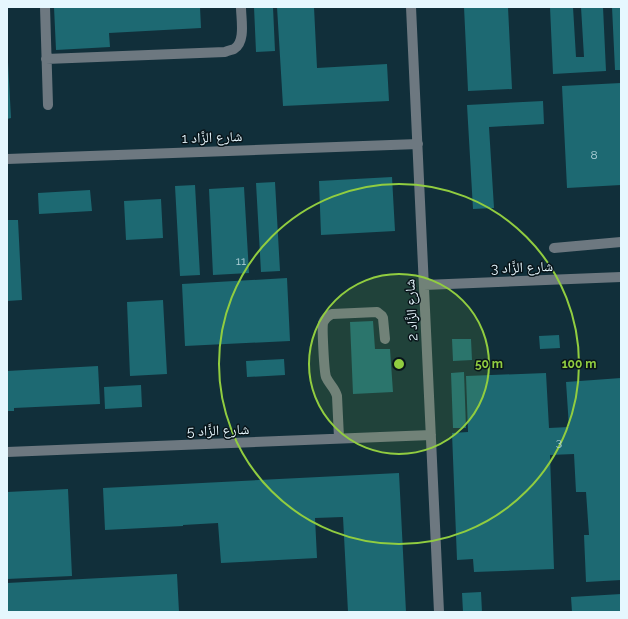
<svg xmlns="http://www.w3.org/2000/svg" width="628" height="619" font-family="Raleway,'Noto Naskh Arabic',sans-serif">
<style>
.building{fill:#1d6972}
.lines{fill:none;stroke-linecap:round;stroke-linejoin:round}
.minor{stroke:#6d7880;stroke-width:10}
.ring{fill:none;stroke:#91cd40;stroke-width:2}
.labels{text-anchor:middle;dominant-baseline:central;stroke-width:3;stroke-linejoin:round;paint-order:stroke}
.number-label{font-size:12px;fill:#b4d4db}
.street-label{font-size:14px;fill:#e6f7fe;stroke:#09151a}
.centre{fill:#91cd40;stroke:#09151a;stroke-width:2}
.ring-label{font-size:12px;text-anchor:middle;font-weight:bold;fill:#91cd40;stroke:#09151a;stroke-width:3;stroke-linejoin:round;paint-order:stroke}
</style>
<rect width="100%" height="100%" fill="#112f3a"/>
<path class="building" d="M54 7H200L201 28 109 33 110 47 56 50Z
M254 7H273L275 51 256 52Z
M277 7H314L317 68 387 64 389 101 283 106Z
M464 7H508L512 89 468 91Z
M550 7H573L576 57H584L581 7H603L606 71 553 74Z
M612 7H621V70H615Z
M7 62H8L11 118 7 119Z
M621 83V185L567 188 562 86Z
M543 101 544 124 489 127 494 208 473 209 467 105Z
M392 177 395 231 321 235 319 181Z
M275 182 280 271 261 272 256 183Z
M195 185 200 275 180 276 175 186Z
M244 187 249 273 213 275 209 189Z
M90 190 92 211 39 214 38 193Z
M161 199 163 238 126 240 124 201Z
M7 220H18L22 300 7 301Z
M287 278 290 341 185 346 182 284Z
M163 300 167 374 130 376 127 302Z
M373 321 375 349H390L393 392 353 394 350 322Z
M559 335 560 348 540 349 539 336Z
M452 339H471L472 360 453 361Z
M284 359 285 375 247 377 246 361Z
M98 366 100 404 14 408V411H7V371Z
M464 372 466 428H453L451 373Z
M546 373 549 428 569 427 566 382 621 378V491H620L621 513V580L586 582 584 535H589L586 492H576L574 454 550 455 554 569 474 572 473 559 457 560 452 433 468 432 466 376Z
M141 385 142 407 105 409 104 387Z
M399 473 406 612H348L343 517 315 518 317 558 221 563 218 523 183 525V526L105 530 103 488Z
M68 489 72 576 7 579V492Z
M177 574 179 612H7V583Z
M481 592 482 612H463L462 593Z
M621 594V612H572L571 597Z"/>
<g class="lines">
<path class="minor" d="M45 7 48 105
M411 7 439 612
M46 59 225 52C227 51 231 50 234 49 246 42 241 19 241 7
M7 159 418 144
M554 248 621 242
M424 285 621 277
M339 438 337 396C335 388 329 384 326 377 324 371 322 328 323 323 325 318 328 316 332 314L377 312 382 316 383 318 385 339
M7 452 431 435"/>
</g>
<circle cx="399" cy="364" r="90" fill="#91cd40" fill-opacity=".12"/>
<g class="ring">
<circle cx="399" cy="364" r="90"/>
<circle cx="399" cy="364" r="180"/>
</g>
<g class="labels">
<g class="number-label">
<text x="594" y="155">8</text>
<text x="241" y="261">11</text>
<text x="559" y="442">3</text>
</g>
<g class="street-label">
<text transform="translate(212 137) rotate(-2)">شارع الزَّاد 1</text>
<text transform="translate(522 267) rotate(-2)">شارع الزَّاد 3</text>
<text transform="translate(411 310) rotate(-93)">شارع الزَّاد 2</text>
<text transform="translate(218 430) rotate(-2)">شارع الزَّاد 5</text>
</g>
</g>
<circle cx="399" cy="364" r="6" class="centre"/>
<g class="ring-label">
<text x="489" y="368">50 m</text>
<text x="579" y="368">100 m</text>
</g>
<rect width="628" height="619" fill="none" stroke="#e6f7fe" stroke-width="16"/>
</svg>
